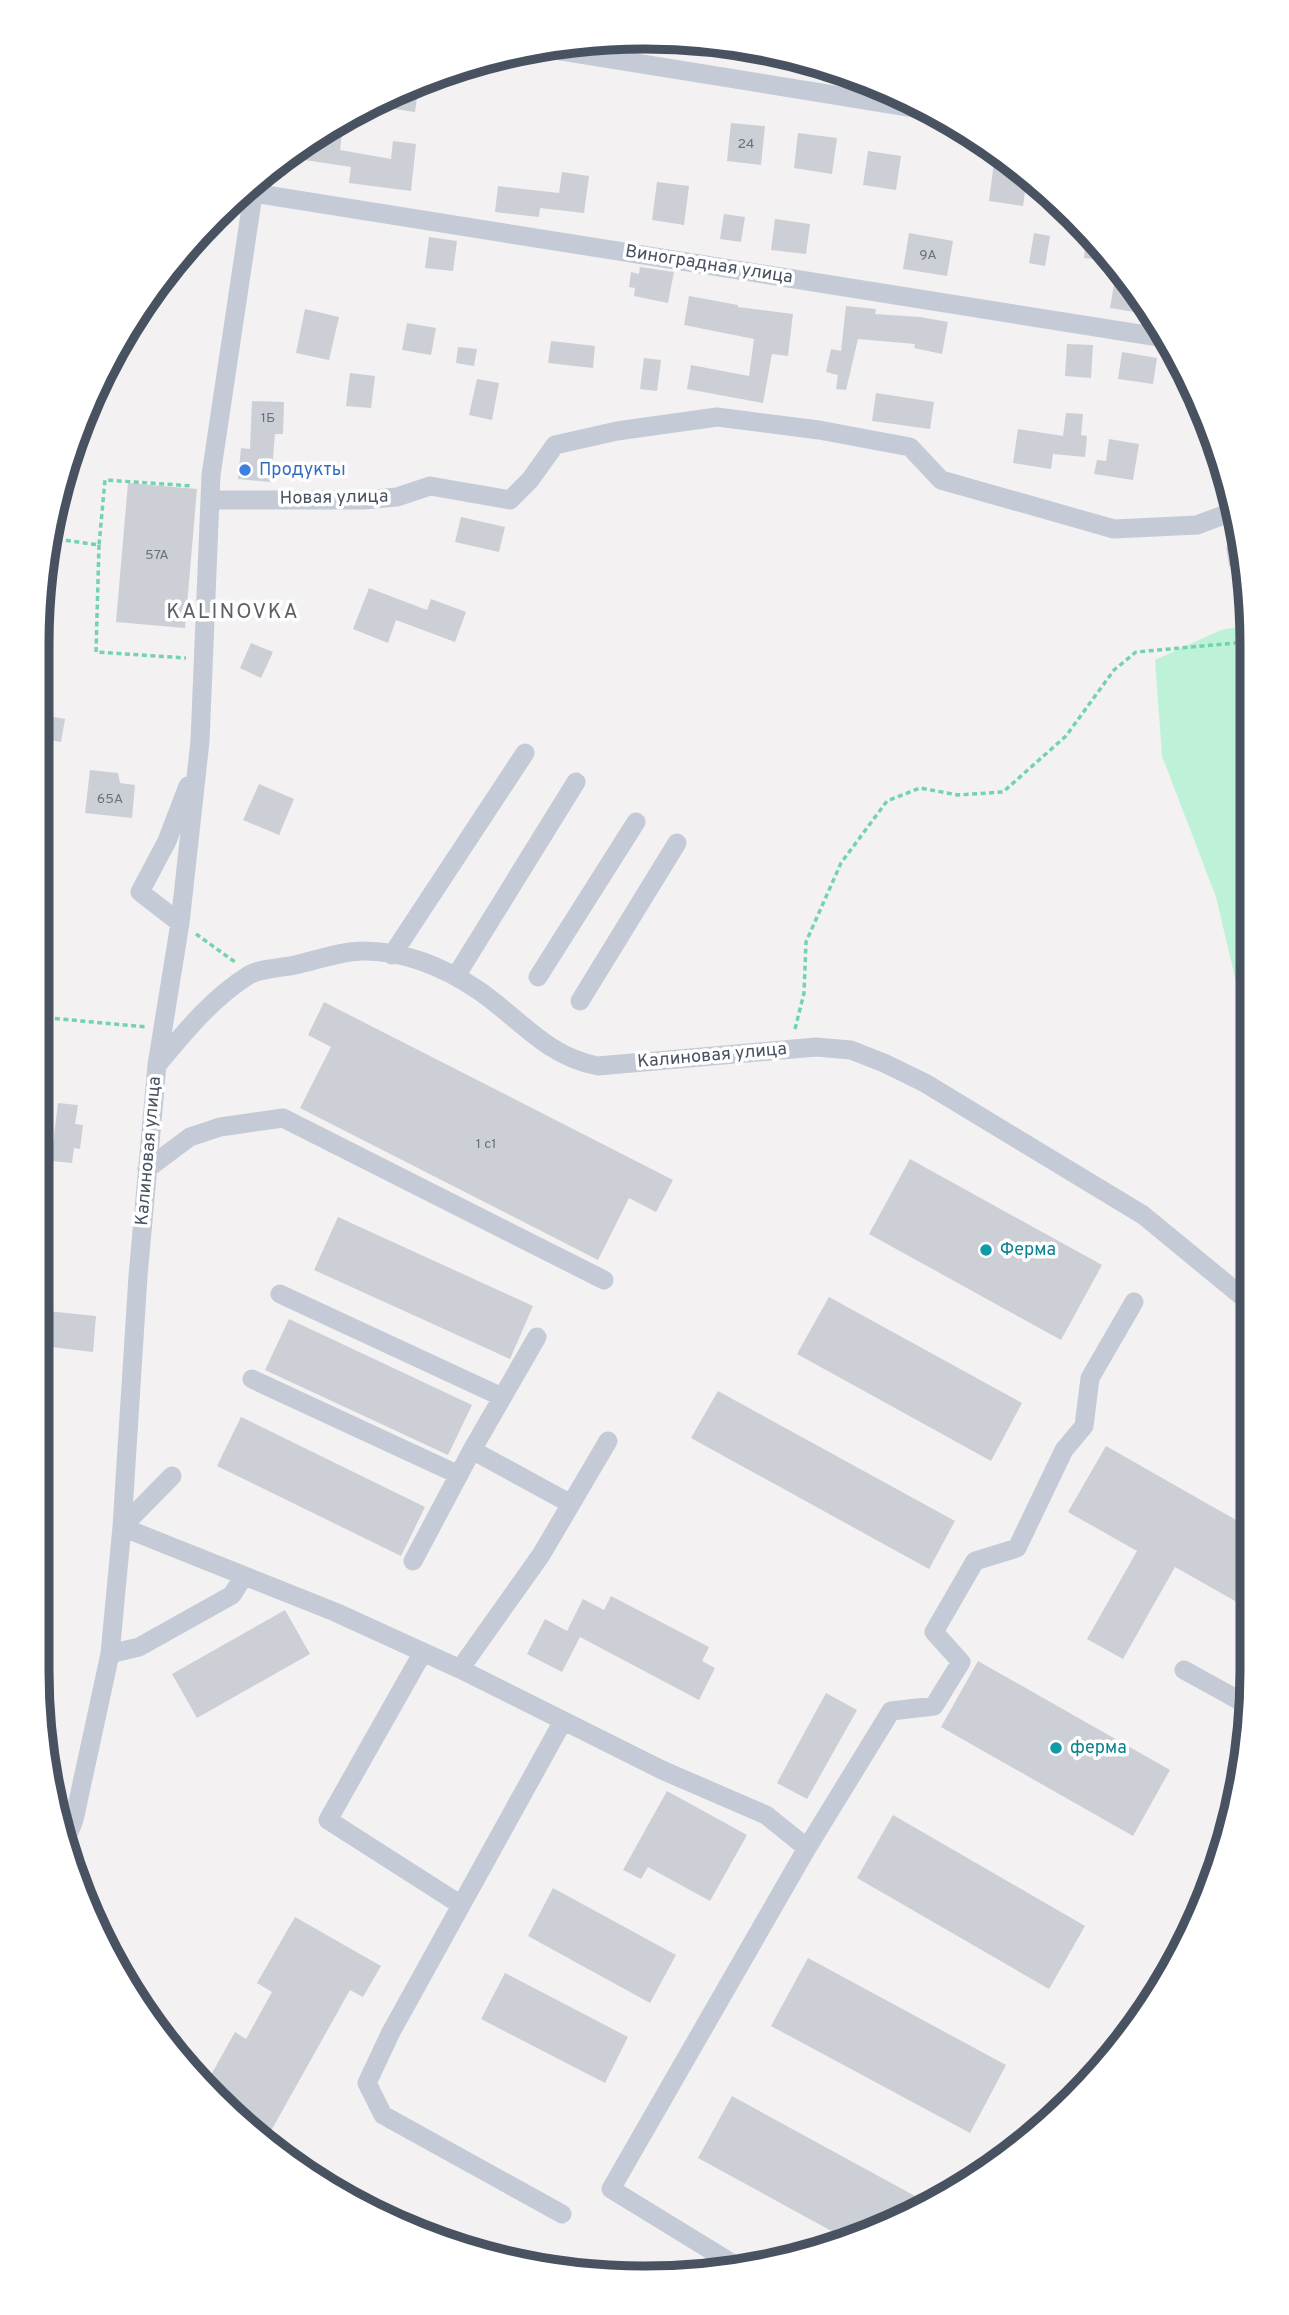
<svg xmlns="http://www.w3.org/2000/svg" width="1289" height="2315" font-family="Overpass,sans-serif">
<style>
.green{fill:#bef2d8}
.building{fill:#cdcfd6}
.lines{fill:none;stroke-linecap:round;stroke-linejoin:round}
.path{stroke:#74d3af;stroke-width:3.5;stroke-dasharray:5 3.5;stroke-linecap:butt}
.minor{stroke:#c4cbd6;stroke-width:19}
.shop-dot{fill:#3f7fe0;stroke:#fff;stroke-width:2.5}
.culture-dot{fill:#0f9aa8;stroke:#fff;stroke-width:2.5}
.labels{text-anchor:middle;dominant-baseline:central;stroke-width:7;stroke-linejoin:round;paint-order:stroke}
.number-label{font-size:14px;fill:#69717e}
.street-label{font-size:18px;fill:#485260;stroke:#fff}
.shop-label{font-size:18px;fill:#366cbe;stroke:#fff;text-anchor:start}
.culture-label{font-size:18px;fill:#0d838f;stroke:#fff;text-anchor:start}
.quarter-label{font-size:21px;letter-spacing:2px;fill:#5d6067;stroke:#fff}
.rim{fill:none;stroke:#485260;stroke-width:9}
</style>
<rect width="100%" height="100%" fill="#f3f1f1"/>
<path class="green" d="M1247 625 1249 1069 1237 986 1216 897 1162 756 1155 660 1221 630Z"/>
<path class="building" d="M419 83 415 112 367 105 376 99Z
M731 123 765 126 761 165 727 161Z
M325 131 342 133 340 150 391 159 393 141 416 144 411 191 349 183 351 167 298 159 299 147Z
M798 133 837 138 832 174 794 168Z
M868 151 901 156 896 190 863 185Z
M995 154 1027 178 1023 206 989 201Z
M562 172 589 176 584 213 540 208 539 217 495 212 498 186 559 193Z
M657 182 689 186 684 225 652 220Z
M724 214 745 217 741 242 720 239Z
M775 219 810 224 806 254 771 250Z
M1087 230 1108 255 1112 261 1084 258Z
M909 233 953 241 947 276 903 269Z
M1034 233 1050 236 1045 266 1029 263Z
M429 237 457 241 453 271 425 268Z
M640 267 674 272 668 303 634 296 635 288 629 287 631 272 639 274Z
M1117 267 1150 307 1154 315 1110 308Z
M689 296 738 305V307L793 314 788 356 772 354 763 403 687 389 691 365 749 376 754 339 684 325Z
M846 306 876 309 875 314 920 317 948 322 942 354 914 348 915 344 858 339 846 390 836 389 838 375 826 372 831 349 841 351Z
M305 309 339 317 329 360 296 353Z
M407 323 436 328 431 355 402 350Z
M551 341 595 346 593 368 548 363Z
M1067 344 1093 345 1091 378 1065 376Z
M458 347 477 349 474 366 456 363Z
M1122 352 1157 358 1153 384 1118 379Z
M644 358 661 360 657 391 640 389Z
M350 373 375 376 371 408 346 406Z
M477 379 499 383 492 420 469 415Z
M876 393 934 402 930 429 872 421Z
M252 401 284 402 283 434H275L271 482 238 479 241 448 250 449Z
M1066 413 1083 414 1081 435 1087 436 1085 457 1053 454 1051 469 1013 463 1018 429 1063 436Z
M1109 439 1139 444 1133 480 1094 474 1097 460 1106 461Z
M128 483 197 489 185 628 116 622Z
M461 517 505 527 499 552 455 542Z
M1242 545 1247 564 1229 566 1226 547Z
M369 588 427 610 431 599 466 612 455 642 396 620 388 643 353 629Z
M251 643 273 652 261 678 240 668Z
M38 714 65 719 61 742 38 738Z
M90 770 118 773 120 783 135 785 132 818 85 813Z
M259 784 294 799 279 835 243 820Z
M324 1002 673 1180 656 1212 629 1198 598 1260 300 1108 331 1047 308 1035Z
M58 1103 78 1105 75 1124 83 1125 80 1149 74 1148 72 1163 51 1161Z
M910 1159 1102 1265 1061 1340 869 1234Z
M338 1217 533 1306 510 1359 314 1270Z
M829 1297 1022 1403 991 1461 797 1354Z
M47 1311 96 1316 93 1352 43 1346Z
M289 1319 472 1405 448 1455 265 1370Z
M718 1391 955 1521 929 1569 691 1438Z
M241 1417 425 1507 401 1556 217 1466Z
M1106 1446 1250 1528 1251 1610 1175 1567 1123 1659 1087 1639 1137 1551 1068 1512Z
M611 1596 709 1647 702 1661 715 1668 699 1700 580 1637 562 1672 527 1654 545 1619 567 1631 583 1599 604 1610Z
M285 1610 310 1654 197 1718 172 1674Z
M978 1661 1170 1770 1133 1836 941 1727Z
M826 1693 857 1710 807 1799 777 1783Z
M667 1791 747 1835 710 1901 648 1867 641 1879 623 1870Z
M893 1815 1085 1926 1049 1989 857 1878Z
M553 1888 676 1955 650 2003 528 1936Z
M295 1917 381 1966 363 1997 350 1990 267 2138 207 2082 235 2032 246 2039 272 1992 257 1983Z
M808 1958 1006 2065 970 2133 771 2026Z
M505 1973 628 2037 605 2083 481 2019Z
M732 2096 926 2202 877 2232 846 2239 698 2158Z"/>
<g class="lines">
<path class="path" d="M49 538 99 545 105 480 193 486
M99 545 96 652 186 658
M196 934 235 962
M38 1017 147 1027
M795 1029 804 993 806 942 841 863 887 801 920 788 958 795 1003 792 1066 736 1114 670 1136 652 1247 642"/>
<path class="minor" d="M543 48 933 111
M253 193 1165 338
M211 500H363L397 497 430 486 510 500 530 480 555 445 617 431 717 417 819 430 910 447 941 480 1114 529 1197 525 1234 511
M180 923 140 892 167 841 188 786
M392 955 525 753
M456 976 576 782
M538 977 636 822
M580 1001 677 843
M158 1064C185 1032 212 998 249 975 261 968 282 968 295 965 317 960 342 951 363 951 405 951 445 968 478 990 519 1018 547 1057 598 1066L816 1047 851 1050 884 1063 925 1083 1143 1215 1250 1303
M147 1169 190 1137 220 1127 283 1118 604 1280
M280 1294 502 1397
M252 1379 459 1475
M472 1450 537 1337
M172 1476 122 1527 335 1612 460 1669 662 1770 766 1815 807 1848 891 1711 934 1706 961 1662 934 1632 975 1561 1017 1548 1064 1450 1084 1426 1090 1378 1134 1302
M413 1561 472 1450 571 1504
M423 1652 328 1820 461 1905
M110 1654 139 1647 232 1595 244 1576
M460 1669 541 1555 608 1441
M1184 1670 1251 1707
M65 1842 74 1820 110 1654 122 1527 138 1276 157 1065 180 923 200 741 211 475 255 181
M153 2023 173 2042
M562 2214 383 2115 367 2083 391 2032 563 1721
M735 2265 611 2189 807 1848"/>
</g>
<circle class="shop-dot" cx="245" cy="470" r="7"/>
<g class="culture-dot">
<circle cx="986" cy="1250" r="7"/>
<circle cx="1056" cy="1748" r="7"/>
</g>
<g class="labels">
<g class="number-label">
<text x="746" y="144">24</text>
<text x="928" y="255">9А</text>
<text x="268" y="418">1Б</text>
<text x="157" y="555">57А</text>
<text x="110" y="799">65А</text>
<text x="486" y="1144">1 с1</text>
</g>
<g class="street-label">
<text transform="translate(709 265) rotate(9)">Виноградная улица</text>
<text transform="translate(334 498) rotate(-1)">Новая улица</text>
<text transform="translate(712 1056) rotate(-5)">Калиновая улица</text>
<text transform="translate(149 1151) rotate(-85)">Калиновая улица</text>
</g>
<g class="shop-label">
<text x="259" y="470">Продукты</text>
</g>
<g class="culture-label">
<text x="1000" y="1250">Ферма</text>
<text x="1070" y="1748">ферма</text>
</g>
<g class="quarter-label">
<text x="233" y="612">KALINOVKA</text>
</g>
</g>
<path d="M0 0H1289V2315H0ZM644 49H645A595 595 0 0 1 1240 644V1671A595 595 0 0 1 645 2266H644A595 595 0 0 1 49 1671V644A595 595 0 0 1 644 49Z" fill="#fff" fill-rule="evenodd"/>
<path class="rim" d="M644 49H645A595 595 0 0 1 1240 644V1671A595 595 0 0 1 645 2266H644A595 595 0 0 1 49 1671V644A595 595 0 0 1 644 49Z"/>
</svg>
